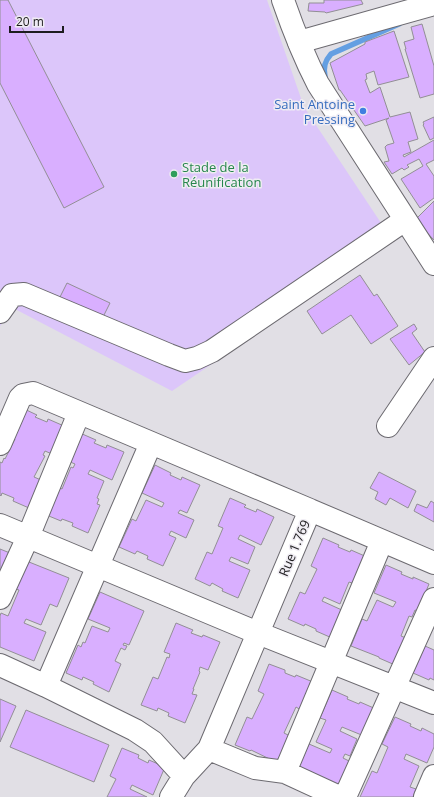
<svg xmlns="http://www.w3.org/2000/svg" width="434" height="797" font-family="'Open Sans',sans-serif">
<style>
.green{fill:#dcc6fa}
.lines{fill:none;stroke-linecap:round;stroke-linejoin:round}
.stream{stroke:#649fe2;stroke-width:5.5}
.building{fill:#d9afff;stroke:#928f95}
.minor-casing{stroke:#6c6a70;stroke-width:24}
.major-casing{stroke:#6c6a70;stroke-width:24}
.minor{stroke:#fff;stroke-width:22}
.major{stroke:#fff;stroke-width:22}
.shop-dot{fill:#3f7fe0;stroke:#efecf3;stroke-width:1.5}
.leisure-dot{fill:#2e9e5b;stroke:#efecf3;stroke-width:1.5}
.labels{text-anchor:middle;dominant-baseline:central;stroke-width:3;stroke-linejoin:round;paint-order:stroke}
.shop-label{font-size:13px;fill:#366cbe;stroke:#efecf3;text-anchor:end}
.leisure-label{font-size:13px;fill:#27864d;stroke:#efecf3;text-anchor:start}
.street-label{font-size:13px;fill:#1e1d1f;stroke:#efecf3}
</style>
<rect width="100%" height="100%" fill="#e1dfe5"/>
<path class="green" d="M0 0H267L304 107 393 241 172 391 13 308 0 326Z"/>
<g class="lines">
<path class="stream" d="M325 77C323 67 325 61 331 54L399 24"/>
</g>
<path class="building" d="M0 0H8L104 187 64 208 0 83Z
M324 0H361L363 4 326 13 325 12 308 11 309 3H324Z
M422 24 434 66V94L420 98 405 49H406L404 42 414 39 411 27Z
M394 31 409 77 378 85 374 71 366 74 367 79 365 80 370 93 380 87 390 117 410 112 418 139 408 142 411 152 403 155 404 157 434 140V160L426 164 434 176V198L420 208 401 179 423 166 419 159 407 165 409 167 404 170 402 168 392 174 384 162 389 161 385 147 387 145 394 143 386 120 389 118 365 126 340 90H339L330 63 365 44V42Z
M434 117V138L430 140 424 127 423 125 424 124 423 122Z
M434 201V240L415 220Z
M360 275 374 296 377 294 398 326 371 344 351 315 322 334 307 311Z
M67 283 110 303 102 319 59 299Z
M414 324 417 329 412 333 425 352 409 365 390 339Z
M20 407 37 415 35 417 47 422 48 419 64 426 52 454 45 451 43 455 45 456 34 477 41 480 29 508 13 501 14 498 2 493 1 496 0 495V462L2 463 4 458 5 459 15 439 8 436Z
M80 433 96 440 94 443 106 448 107 445 124 452 112 480 90 470 88 474 104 481 97 498 99 499 97 504 100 505 88 533 72 526 73 523 62 519 61 521 44 514 56 486 62 489 71 467 73 468 75 464 68 461Z
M155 465 171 473 170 475 181 480 182 477 200 485 187 513 180 510 178 513 194 520 186 538 171 531 169 535 176 538 163 566 147 559 148 556 137 551 135 554 119 547 132 519 136 521 146 500 162 507 164 503 142 493Z
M379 472 416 491 408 508 390 498 386 505 375 499 378 492 370 488Z
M230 498 246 505 244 507 256 512 257 509 274 517 261 545 240 535 238 539 255 547 248 564 231 557 229 561 250 570 238 598 222 591 223 589 212 583 210 586 195 579 207 552 212 554 223 528 218 526Z
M431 501 434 503V522L414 511 417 504 427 508Z
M323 538 339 545 338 547 350 552 351 550 367 557 355 584 349 582 340 604 324 597 322 601 344 611 332 638 316 631V629L305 624 304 626 288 619 300 592 305 594 317 569 311 566Z
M0 549 10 553 0 578Z
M24 560 69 578 57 607 50 604 41 625 26 619 24 623 46 632 34 661 0 647V616L1 613 8 616 19 590 12 588Z
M386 565 402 572 401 574 413 579V577L429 584 418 611 415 610 412 617 409 616 401 636 406 638 395 665 379 658V657L351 646 362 619 367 621 377 600 393 607 396 602 374 593Z
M100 592 144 611 129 645 124 643 123 645 127 646 125 650 121 648 115 661 121 664 109 692 93 684 94 682 83 677 82 680 66 673 78 645 81 647 83 642 85 643 92 626 108 632 110 628 88 619Z
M176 623 193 630 191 633 202 637 203 635 220 642 208 670 200 667 199 671 200 672 193 689H194L192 694 197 695 185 723 168 716 169 713 158 708 157 711 141 705 153 677 158 679 167 657 169 658 170 654 164 652Z
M425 646 434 650V680L430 678 429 680 413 673Z
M269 664 285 670V673L295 677 296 675 313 682 301 710 296 707 284 733 290 736 278 763 251 750 250 751 235 745 247 717 252 719 264 694 258 691Z
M332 690 348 697 347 699 359 704 360 702 376 709 364 736 342 727 340 731 357 739 350 756 345 754 343 758 353 763 341 790 297 771 309 744 330 753 332 749 316 742 326 720 320 718Z
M0 699 16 706 0 742Z
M26 710 109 745 94 782 10 747Z
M395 717 411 724 410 726 421 731 422 728 434 734V747L427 763 406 754 404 759 419 766 410 787 416 789 413 797H360L372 771 377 773 388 747 382 744Z
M122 748 139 755 138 758 148 763 149 760 165 767 153 795 132 785 130 789 147 797H107L116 779 110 776Z"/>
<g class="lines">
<g class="minor-casing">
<path id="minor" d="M299 42 434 4
M0 312 12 295 24 294 169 355 185 361 197 358 212 351 405 220
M388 426 434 358
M0 444 20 398 23 395 33 393 310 510 209 749 184 776 171 797
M310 510 434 563
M0 525 258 633 434 703
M0 598 28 537 79 413
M0 665 46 686 135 730 153 742 184 776
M46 686 151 443
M209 749 255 768 285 772 339 797
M285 772 382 541
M345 797 434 599
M425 797 434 776"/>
</g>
<g class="major-casing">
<path id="major" d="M283 0C293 29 304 57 318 84L434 264"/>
</g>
<use href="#minor" class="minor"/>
<use href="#major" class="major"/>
</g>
<circle class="shop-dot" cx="363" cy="111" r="4"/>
<circle class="leisure-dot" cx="174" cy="174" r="4"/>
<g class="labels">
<g class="shop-label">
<text x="355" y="104">Saint Antoine<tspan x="355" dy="15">Pressing</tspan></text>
</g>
<g class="leisure-label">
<text x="182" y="167">Stade de la<tspan x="182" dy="15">Réunification</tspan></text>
</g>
<g class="street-label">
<text transform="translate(294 548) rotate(-67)">Rue 1.769</text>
</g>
</g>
<path d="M10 26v6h53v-6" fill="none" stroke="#1e1d1f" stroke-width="2"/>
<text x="16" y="26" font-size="12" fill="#1e1d1f" stroke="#efecf3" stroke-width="3" paint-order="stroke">20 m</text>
</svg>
